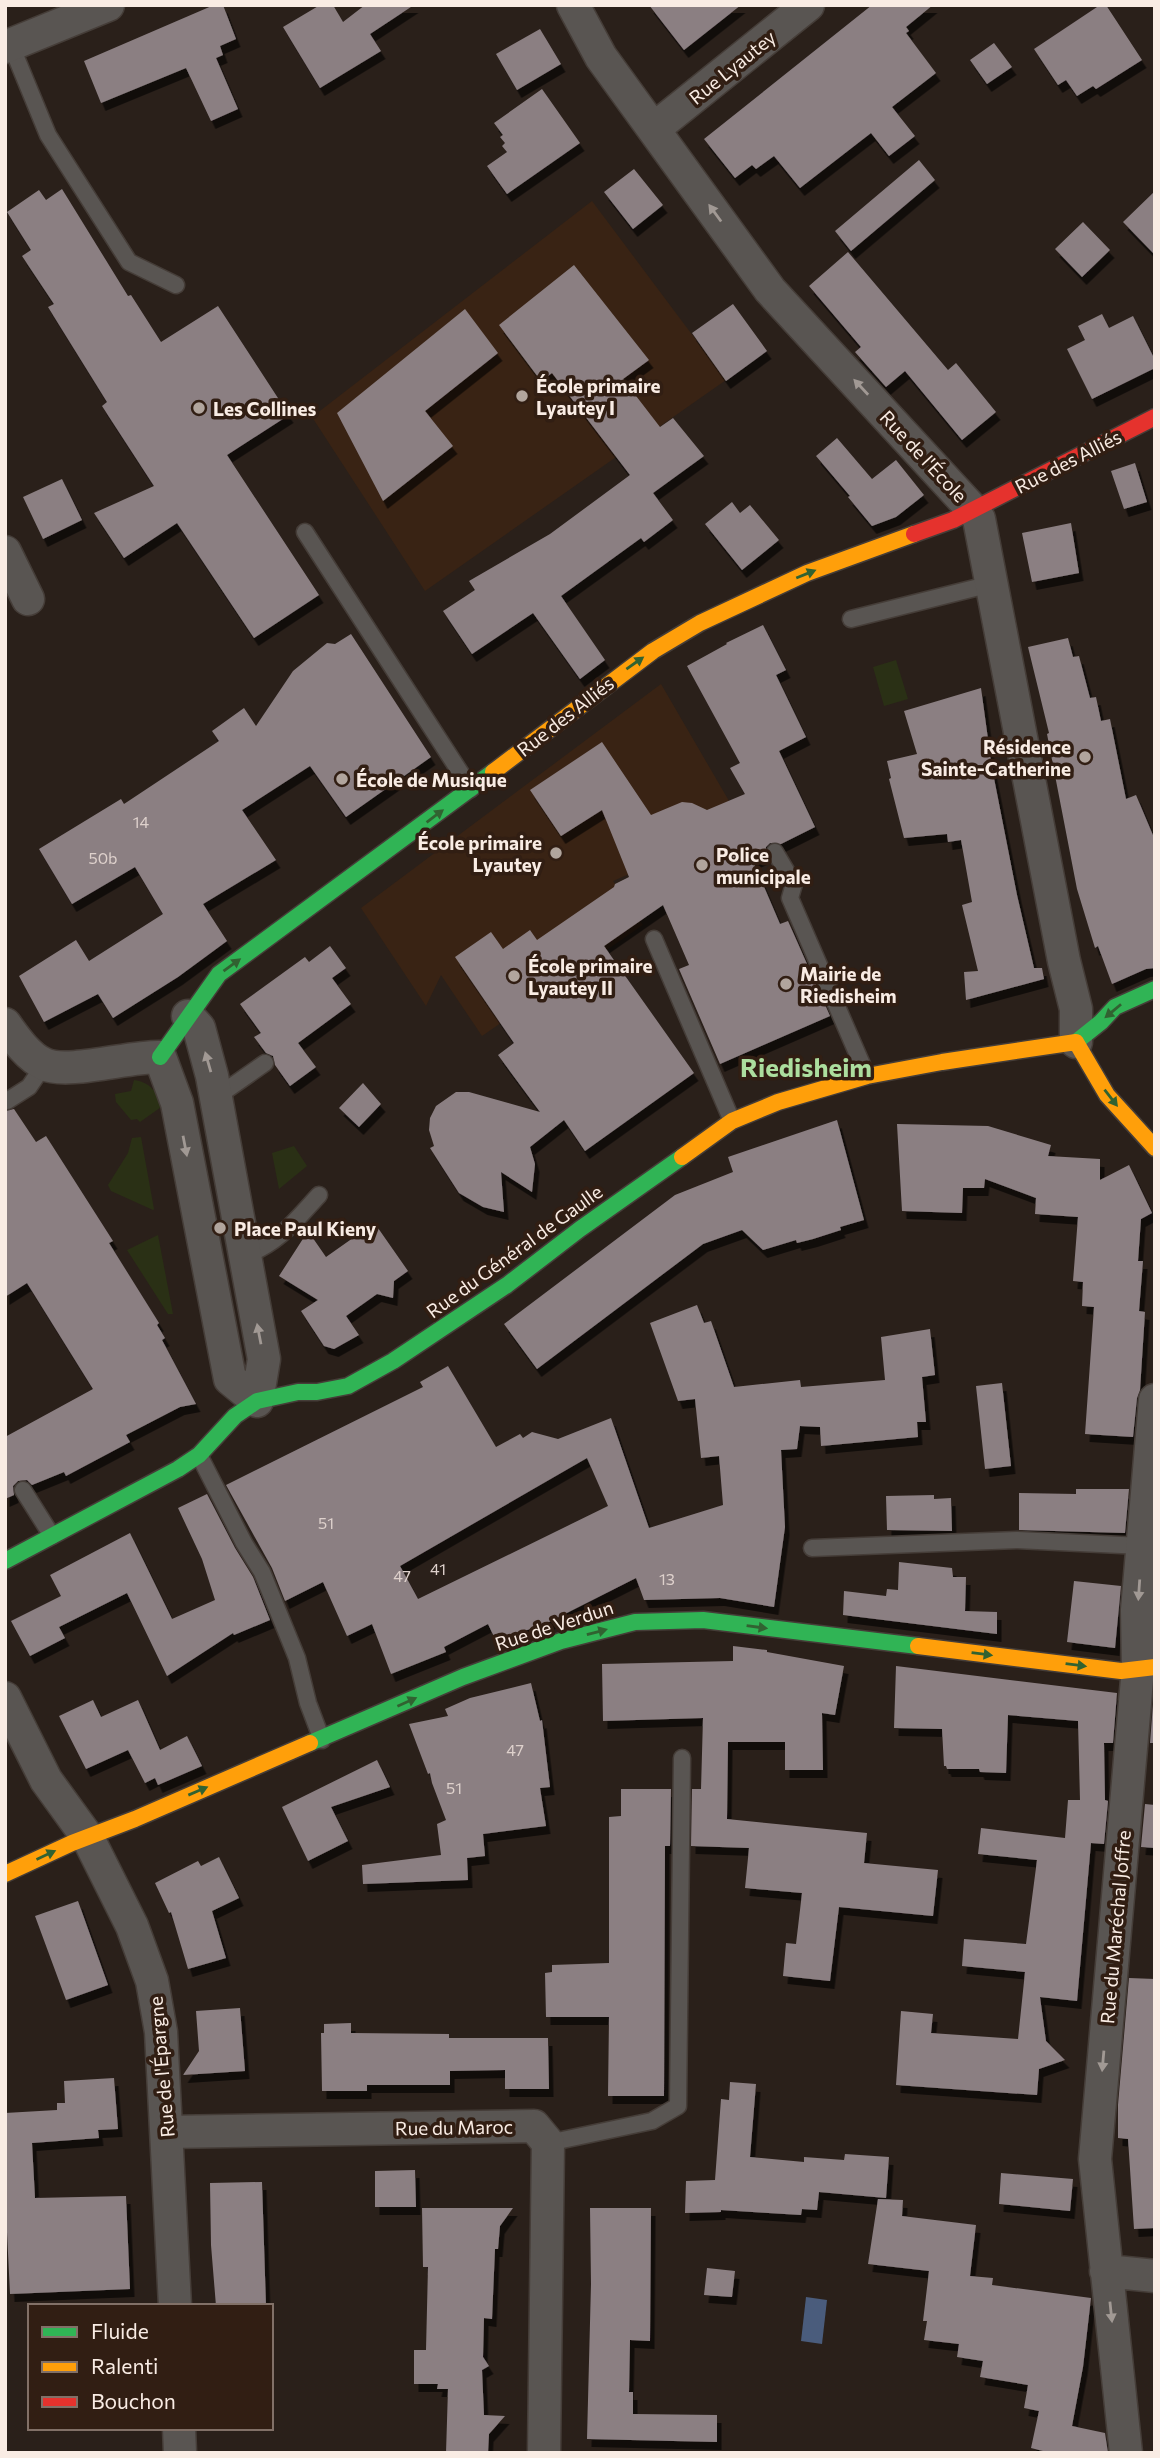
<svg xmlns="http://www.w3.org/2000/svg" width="1160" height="2458" font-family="Commissioner,sans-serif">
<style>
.built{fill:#392314}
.green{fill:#2a3015}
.water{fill:#4a5c7c}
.building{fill:#8b7f82;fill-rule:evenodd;filter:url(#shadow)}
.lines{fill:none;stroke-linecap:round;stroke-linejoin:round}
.lane-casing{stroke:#453d38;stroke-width:19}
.street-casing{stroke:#453d38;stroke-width:35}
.fast-casing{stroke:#453d38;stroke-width:19}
.slow-casing{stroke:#453d38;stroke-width:19}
.jam-casing{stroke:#453d38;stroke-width:19}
.lane{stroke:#595552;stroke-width:16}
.street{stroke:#595552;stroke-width:32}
.fast{stroke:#30b455;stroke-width:16}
.slow{stroke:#ff9f0a;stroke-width:16}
.jam{stroke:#e5322d;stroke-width:16}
.oneway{fill:#a19994}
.oneway2{fill:#316231}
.poi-dot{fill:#b1a59d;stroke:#311e13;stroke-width:2.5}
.labels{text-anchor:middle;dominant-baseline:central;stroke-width:7;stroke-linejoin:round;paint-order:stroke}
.number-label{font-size:16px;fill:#ded1cc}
.street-label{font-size:19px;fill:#f9ece4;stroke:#311e13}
.poi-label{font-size:19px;font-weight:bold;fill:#f9ece4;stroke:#311e13;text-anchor:start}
.district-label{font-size:26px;font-weight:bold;fill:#acde9e;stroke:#311e13}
</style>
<defs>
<filter id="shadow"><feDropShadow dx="4.5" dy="8" stdDeviation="0" flood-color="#0009"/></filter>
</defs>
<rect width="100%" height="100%" fill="#2a201a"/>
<path class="built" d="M592 201 726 380 425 591 312 417Z
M661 684 743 825 613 881 643 925 482 1036 441 975 426 1006 361 908Z"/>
<path class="green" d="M896 660 908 699 884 706 873 667Z
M134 1080C150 1082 156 1092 164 1105L140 1122 137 1119 131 1120 116 1102 115 1094 131 1091Z
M141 1137 154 1209 153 1210 111 1191 108 1185 128 1153 132 1138Z
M294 1146 307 1166 279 1189 272 1153Z
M158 1235 173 1314H168L127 1250Z"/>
<path class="water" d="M806 2297 827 2300 822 2344 801 2341Z"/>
<path class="building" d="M214 5H223L236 39 220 46 223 55 216 58 238 109 211 121 186 68 101 103 84 61Z
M320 5H333L343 22 365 5H414L370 34 381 51 320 88 283 27Z
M649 5H741L684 50Z
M872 5H933L906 27 909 31 906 33 936 73 892 107 915 136 889 156 871 133 800 188 774 156 756 169 752 165 735 178 704 139Z
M1100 5H1106L1142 60 1096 89 1093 86 1077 96 1066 80 1058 85 1034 49Z
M540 29 561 64 517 90 496 54Z
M994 43 1012 67 987 84 970 60Z
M542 89 580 143 507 194 487 166 507 152 502 146 505 143 500 137 503 135 494 123Z
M919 160 935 180 851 251 835 231Z
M634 169 663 205 633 229 604 192Z
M62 189 128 296 131 295 161 342 218 306 289 415 227 455 319 595 254 638 177 523 124 558 94 513 154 486 102 406 107 402 48 307 54 304 22 256 31 250 7 212 39 190 46 200Z
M1155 191V255L1123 222Z
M1083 222 1110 250 1082 277 1055 249Z
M848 252 948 370 956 363 996 412 962 440 905 371 886 387 855 352 861 347 809 286Z
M574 265 649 360 623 379 660 427 673 418 704 456 653 493 673 520 644 542 641 538 561 596 605 660 580 679 533 613 472 654 443 611 475 590 469 581 550 534 630 475 552 373 541 381 499 325Z
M733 304 767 351 726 381 692 333Z
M465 309 498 353 425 411 453 446 383 501 337 413Z
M1102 314 1109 328 1133 316 1155 360V368L1092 399 1067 349 1085 340 1078 326Z
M837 438 872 479 896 460 924 495 896 517 872 526 848 497 850 496 816 456Z
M1135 463 1147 502 1124 509 1111 471Z
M62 479 82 520 43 539 23 497Z
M732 502 740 513 750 505 779 540 742 570 705 524Z
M1071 523 1079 573 1032 582 1022 533Z
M763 625 786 670 776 675 806 737 779 751 815 827 781 844 770 843 766 847 765 856 753 861 780 924 788 921 830 1016 720 1064 679 969 689 965 663 905 604 946 694 1073 585 1151 564 1120 530 1147 535 1164 532 1192 501 1172 504 1212 483 1207 459 1193 430 1148 434 1146 429 1130 430 1118 436 1106 456 1092H469L540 1112 498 1055 514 1043 455 957 491 932 503 949 530 930 537 940 614 887 615 884 629 877 602 810 561 836 530 790 602 742 651 815 682 802 692 803 707 810 745 794 730 768 740 763 687 666 727 644 726 643Z
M351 634 431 757 346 817 310 766 242 810 276 860 203 904 227 941 178 977 113 1018 98 994 44 1022 19 976 76 940 89 961 163 914 135 867 72 904 39 849 121 799 124 804 219 741 212 731 244 708 256 726 293 671 327 643 335 644Z
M1068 638 1073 657 1079 656 1090 698 1096 697 1101 721 1110 719 1126 799 1136 795 1155 840V968L1146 969 1112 984 1098 946 1095 948 1077 889 1047 734 1049 733 1028 647Z
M981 688 992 768 1017 895 1034 968H1042L1044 979 966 1000 964 972 978 971 962 905 972 902 961 840 948 842 947 834 904 838 889 779 891 778 887 761 917 754 904 711Z
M330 946 346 968 332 978 351 1004 298 1043 316 1067 290 1086 275 1065 273 1056 266 1053 254 1037 261 1033 240 1004 305 957 309 962Z
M363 1083 381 1104 359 1127 339 1108Z
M14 1109 36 1142 46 1136 113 1241 109 1243 159 1323 157 1325 165 1338 162 1340 196 1404 180 1407 126 1435 130 1442 66 1476 64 1472 32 1485 27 1480 18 1481 13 1486 14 1495 5 1499V1437L93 1389 27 1283 5 1297V1111Z
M837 1120 864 1220 840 1227 841 1230 813 1239 797 1243 796 1240 763 1250 742 1230 703 1244 537 1369 504 1324 675 1195 733 1172 728 1157Z
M897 1124 988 1126 1051 1145 1048 1156 1100 1159V1180L1129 1165 1152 1213 1141 1219 1138 1261H1143L1139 1311 1145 1312 1140 1390 1137 1398 1133 1437 1085 1434 1094 1307 1082 1306 1083 1282 1073 1281 1078 1217 1035 1214 1036 1198 985 1179 984 1188H963L962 1213 902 1211Z
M378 1228 408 1271 394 1281 393 1298 377 1294 346 1316 359 1335 334 1349 324 1346 301 1311 318 1300 279 1276 308 1231 326 1257 360 1233 364 1239Z
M697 1305 704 1323 711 1321 734 1387 800 1380 801 1387 885 1380 881 1337 930 1329 935 1375 922 1377 926 1422H917L918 1437 821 1446 820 1427 800 1426 797 1449 781 1450 785 1527 774 1607 720 1598 644 1600 636 1578 547 1623 496 1641 488 1624 444 1647 446 1652 391 1674 372 1624 347 1636 323 1582 285 1601 272 1568 226 1485 423 1387 420 1382 448 1366 496 1447 520 1434 523 1438 532 1432 558 1439 611 1418 649 1528 723 1505 719 1456 701 1458 695 1399 678 1401 650 1323ZM587 1458 608 1506 418 1599 400 1566Z
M1002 1383 1011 1466 985 1469 976 1386Z
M1076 1489H1129L1125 1533 1019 1530V1493L1076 1494Z
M207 1494 235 1548 253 1577 270 1620 234 1635 233 1633 167 1676 127 1593 59 1627 65 1638 30 1656 11 1621 61 1596 50 1575 130 1533 172 1619 215 1600 202 1559 178 1508Z
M934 1495V1499L951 1498 952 1531 887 1530 886 1496Z
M899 1562 952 1568 953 1577H966L965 1611 997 1612V1634L843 1615 844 1591 886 1596 887 1589 898 1590Z
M1074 1581 1121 1586 1115 1648 1067 1642Z
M733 1646 767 1650V1652L844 1666 835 1715 822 1713 823 1770H785V1742H728L727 1819 867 1833 864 1863 938 1870 933 1916 839 1907 830 1981 783 1976 786 1943 796 1944 802 1893 745 1888 749 1848 691 1846 692 1789H701L703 1718 603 1721 602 1664 733 1661Z
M896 1666 1117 1693 1113 1743H1104L1105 1800 1108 1801 1104 1844 1091 1843 1077 2001 1040 1997 1046 2041 1065 2060 1039 2069 1037 2095 896 2085 901 2011 933 2014 931 2033 1018 2039 1025 1972 962 1966 964 1939 1026 1944 1037 1860 978 1854 981 1828 1065 1838 1068 1800H1080L1078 1721 1008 1715 1006 1773 980 1772 979 1769H947L946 1766H944L942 1729 894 1728Z
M531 1683 540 1721 542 1720 550 1787 540 1788 546 1826 483 1834 485 1856 467 1858 468 1880 363 1884 362 1865 441 1855 437 1824 446 1820 432 1783 430 1773 428 1774 409 1724 448 1716 445 1709 470 1698Z
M1155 1691V1743H1150L1154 1691Z
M93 1700 101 1717 138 1700 160 1750 187 1736 202 1766 158 1785 155 1778 145 1783 128 1750 86 1769 59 1716Z
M377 1760 390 1787 331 1807 348 1841 308 1861 282 1807Z
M621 1789H671L670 1846H665L664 2096H608L609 2017H546L545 1973 552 1972V1965L609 1963V1817L621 1816Z
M1145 1804 1155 1805V1848L1141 1847Z
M219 1857 239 1898 212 1911 226 1958 188 1969 171 1912 169 1913 155 1883 198 1861 201 1866Z
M78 1901 108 1985 66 2000 35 1916Z
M1129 1978 1155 1979V2228L1134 2229 1128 2139 1118 2138V2105Z
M240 2008 245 2071 183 2075 199 2051 196 2011Z
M351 2023V2033L449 2034V2038H548L549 2089H505V2070L450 2071V2085H367V2091H322L321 2033H324V2024Z
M114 2078 118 2129 98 2130 99 2138 32 2143 35 2198 126 2196 130 2289 10 2294 5 2191V2113L57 2110V2103H65L64 2081Z
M730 2082 756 2084 750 2157 804 2162V2157L844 2160 845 2154 889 2157 886 2198 819 2192 817 2210 802 2209 801 2215 721 2210V2212L685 2213 686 2181 715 2180 721 2099 729 2100Z
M415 2170 416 2207H375V2171Z
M1001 2173 1073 2179 1070 2211 999 2204Z
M262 2182 266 2306H216L211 2245 210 2183Z
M878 2199 903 2200 902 2216 976 2225 970 2276 993 2278 992 2285 1091 2298 1083 2367 1072 2426 1105 2433 1108 2453H1051L1031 2448 1039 2411 1024 2408 1028 2385 980 2377 983 2361 957 2357 959 2344 924 2340 927 2321H923L929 2271 868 2264Z
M422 2208H513L500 2226 498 2249H495L492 2319 484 2318 483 2357 489 2366 482 2370 484 2415 505 2416 489 2434 488 2453H446L448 2389H437L438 2384H414V2350H426L428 2267H423Z
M590 2208H651L650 2341 630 2340 629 2392H633V2414L717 2415V2442L587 2439 591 2284Z
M707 2268 735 2271 732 2297 704 2295Z"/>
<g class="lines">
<g class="lane-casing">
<path id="lane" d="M11 45 48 135 129 262 176 285
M305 532 471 789
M851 619 991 584
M775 852 794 884 790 898 867 1076
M654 939 732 1121
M215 1098 265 1063
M7 1101 29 1087 44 1065
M244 1256C279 1243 295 1221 319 1195
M199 1455 244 1543 262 1572 297 1658 308 1703 322 1740
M23 1490 52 1536
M812 1548 1017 1540 1142 1546
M548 2143 652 2121 678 2106 682 1758"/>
</g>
<g class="street-casing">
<path id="street" d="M573 5 601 57 770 290 973 510 979 519 1064 961 1076 1009V1042
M5 47 108 5
M655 128 808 5
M5 552 28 599
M5 1024C15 1038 28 1057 44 1064 67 1075 130 1056 160 1057L177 1103 230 1379 257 1401 264 1359 212 1076 199 1028 188 1016
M5 1698 46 1780 88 1838 132 1926 152 1981 161 2032 175 2306
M168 2132 534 2126 548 2143 544 2453
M1106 2271 1155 2276
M179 2428 180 2453
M1126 2453 1095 2159 1138 1668 1137 1610 1155 1400"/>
</g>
<g class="fast-casing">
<path id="fast" d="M1076 1042 1101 1022 1115 1007 1155 989
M160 1057 219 974 493 772
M5 1561 178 1469 199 1455 235 1416 257 1401 298 1392H317L348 1386 393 1361 507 1285 580 1229 682 1157
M310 1743 463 1677 561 1641 635 1622 703 1620 918 1646"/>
</g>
<g class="slow-casing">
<path id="slow" d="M493 772 653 651 700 623 807 573 914 534
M1076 1042 1107 1095 1155 1148
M682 1157 732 1121 778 1102 867 1076 942 1062 1076 1042
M918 1646 1121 1671 1155 1667
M5 1874 72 1843 135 1819 310 1743"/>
</g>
<g class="jam-casing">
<path id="jam" d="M914 534 953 520 1155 417"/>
</g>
<use href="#lane" class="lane"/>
<use href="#street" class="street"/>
<use href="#fast" class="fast"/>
<use href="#slow" class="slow"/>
<use href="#jam" class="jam"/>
</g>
<defs><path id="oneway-solid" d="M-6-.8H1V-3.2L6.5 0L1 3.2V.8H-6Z" transform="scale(1.75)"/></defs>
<g class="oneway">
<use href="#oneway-solid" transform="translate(715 213) rotate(-126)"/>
<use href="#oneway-solid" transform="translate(861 387) rotate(-133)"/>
<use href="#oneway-solid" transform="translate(208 1062) rotate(-106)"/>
<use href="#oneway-solid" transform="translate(185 1146) rotate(79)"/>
<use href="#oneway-solid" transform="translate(259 1334) rotate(-101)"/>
<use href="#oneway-solid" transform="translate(1139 1590) rotate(94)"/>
<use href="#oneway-solid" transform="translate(1103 2061) rotate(95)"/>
<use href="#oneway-solid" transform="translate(1111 2312) rotate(84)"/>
</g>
<g class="oneway2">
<use href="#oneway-solid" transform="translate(806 574) rotate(-22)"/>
<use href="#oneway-solid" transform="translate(635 663) rotate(-35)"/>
<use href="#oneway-solid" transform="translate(435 816) rotate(-37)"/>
<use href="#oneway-solid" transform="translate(232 965) rotate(-36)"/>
<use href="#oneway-solid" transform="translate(1113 1011) rotate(140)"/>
<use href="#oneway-solid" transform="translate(1111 1098) rotate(52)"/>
<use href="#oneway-solid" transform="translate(757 1627) rotate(8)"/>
<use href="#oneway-solid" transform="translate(597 1632) rotate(-15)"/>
<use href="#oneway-solid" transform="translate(982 1654) rotate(7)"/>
<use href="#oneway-solid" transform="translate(1076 1665) rotate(7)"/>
<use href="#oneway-solid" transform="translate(407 1702) rotate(-24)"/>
<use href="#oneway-solid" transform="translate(198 1791) rotate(-23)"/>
<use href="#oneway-solid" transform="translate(46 1855) rotate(-25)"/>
</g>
<g class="poi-dot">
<circle cx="522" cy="396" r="7"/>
<circle cx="199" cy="408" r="7"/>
<circle cx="1085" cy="757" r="7"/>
<circle cx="342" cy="779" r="7"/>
<circle cx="556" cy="853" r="7"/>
<circle cx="702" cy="865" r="7"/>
<circle cx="514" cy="976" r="7"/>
<circle cx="786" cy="984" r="7"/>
<circle cx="220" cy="1228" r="7"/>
</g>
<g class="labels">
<g class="number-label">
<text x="141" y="821">14</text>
<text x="103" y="857">50b</text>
<text x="326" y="1522">51</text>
<text x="438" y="1568">41</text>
<text x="402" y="1575">47</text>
<text x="667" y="1578">13</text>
<text x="515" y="1749">47</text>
<text x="454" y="1787">51</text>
</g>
<g class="street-label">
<text transform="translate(732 67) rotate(-39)">Rue Lyautey</text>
<text transform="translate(924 456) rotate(47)">Rue de l'École</text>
<text transform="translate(1068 461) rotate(-27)">Rue des Alliés</text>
<text transform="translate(565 716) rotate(-38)">Rue des Alliés</text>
<text transform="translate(514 1251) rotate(-36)">Rue du Général de Gaulle</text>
<text transform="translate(554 1625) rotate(-18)">Rue de Verdun</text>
<text transform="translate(1115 1927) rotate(-85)">Rue du Maréchal Joffre</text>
<text transform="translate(161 2067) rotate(-95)">Rue de l'Épargne</text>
<text transform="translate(454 2127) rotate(-1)">Rue du Maroc</text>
</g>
<g class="poi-label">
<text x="536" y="385">École primaire<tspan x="536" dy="22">Lyautey I</tspan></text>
<text x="213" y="408">Les Collines</text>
<text x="1071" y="746" text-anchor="end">Résidence<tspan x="1071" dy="22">Sainte-Catherine</tspan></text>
<text x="356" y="779">École de Musique</text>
<text x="542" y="842" text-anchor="end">École primaire<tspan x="542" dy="22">Lyautey</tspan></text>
<text x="716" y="854">Police<tspan x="716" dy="22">municipale</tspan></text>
<text x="528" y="965">École primaire<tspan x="528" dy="22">Lyautey II</tspan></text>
<text x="800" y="973">Mairie de<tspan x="800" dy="22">Riedisheim</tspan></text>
<text x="234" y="1228">Place Paul Kieny</text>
</g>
<g class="district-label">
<text x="806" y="1066">Riedisheim</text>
</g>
</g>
<rect width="1160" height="2458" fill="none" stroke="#f9ece4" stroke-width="14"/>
<rect x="28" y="2304" width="245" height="126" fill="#311e13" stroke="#817067" stroke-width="2"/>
<rect x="42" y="2327" width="35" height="10" fill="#30b455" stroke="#817067" stroke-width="2"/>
<text x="91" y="2339" font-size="21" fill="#f9ece4">Fluide</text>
<rect x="42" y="2362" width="35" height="10" fill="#ff9f0a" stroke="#817067" stroke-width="2"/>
<text x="91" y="2374" font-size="21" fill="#f9ece4">Ralenti</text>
<rect x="42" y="2397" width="35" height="10" fill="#e5322d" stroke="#817067" stroke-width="2"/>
<text x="91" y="2409" font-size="21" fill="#f9ece4">Bouchon</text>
</svg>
